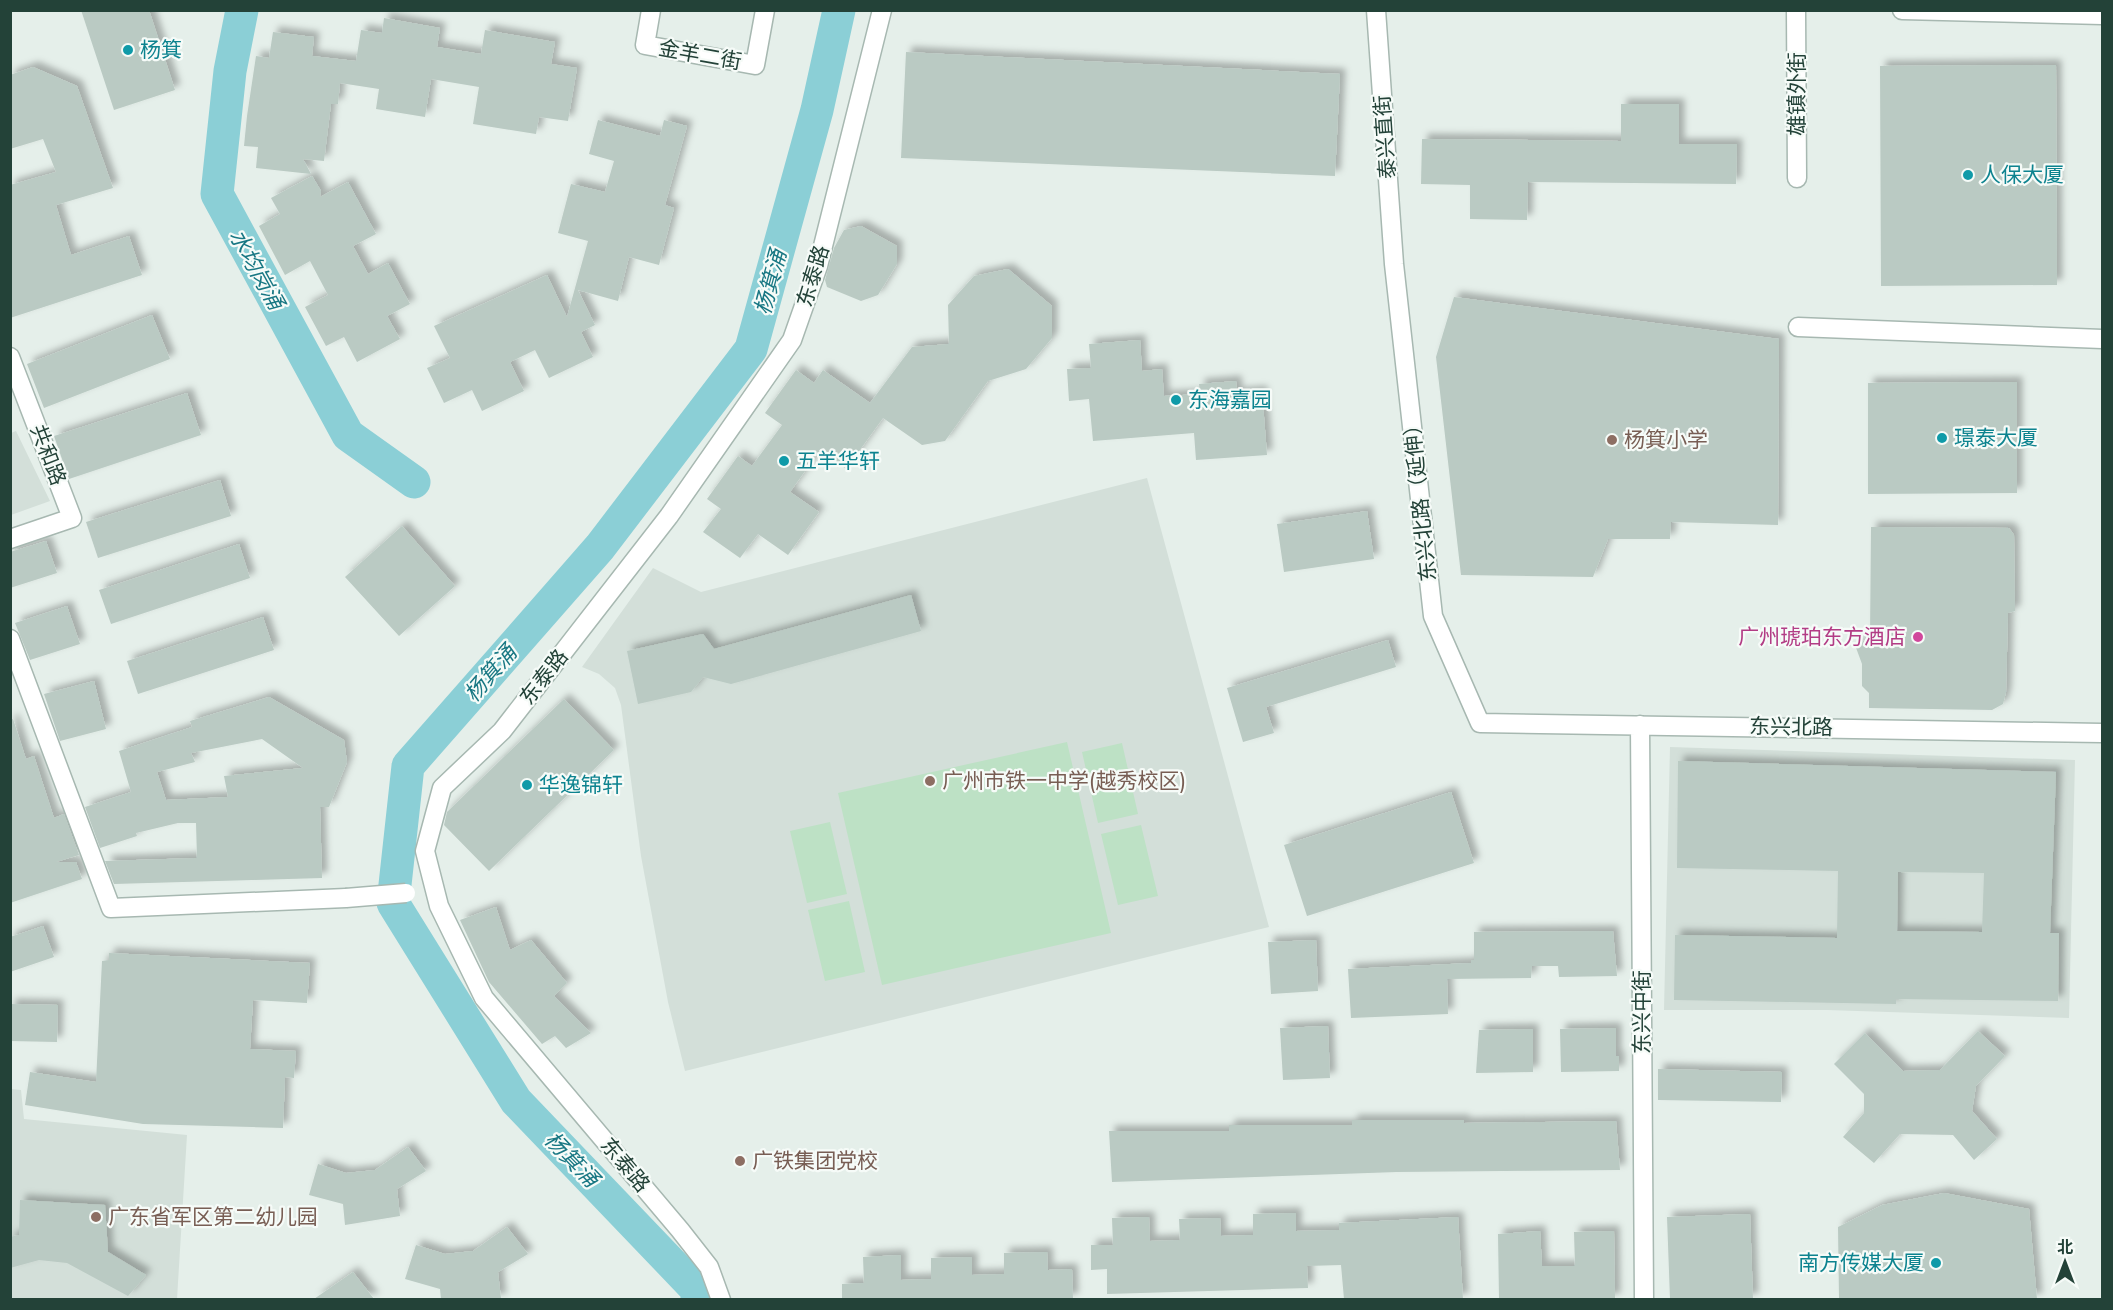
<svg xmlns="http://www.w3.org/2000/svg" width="2113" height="1310" font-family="Jost,'Noto Sans SC',sans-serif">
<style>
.built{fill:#d3dfd9}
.green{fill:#bde1c5}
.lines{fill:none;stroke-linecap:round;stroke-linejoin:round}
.river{stroke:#8bcfd6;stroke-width:33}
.building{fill:#bacac3;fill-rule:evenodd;filter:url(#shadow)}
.minor-casing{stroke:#a7b8b1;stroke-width:21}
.minor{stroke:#fff;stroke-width:18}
.minor-bridge-casing{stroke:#a7b8b1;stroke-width:21;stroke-linecap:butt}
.minor-bridge{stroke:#fff;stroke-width:18}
.culture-dot{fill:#0f9aa8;stroke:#f6fbf8;stroke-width:2}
.education-dot{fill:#8d6e63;stroke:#f6fbf8;stroke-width:2}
.hotel-dot{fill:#d1479c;stroke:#f6fbf8;stroke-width:2}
.labels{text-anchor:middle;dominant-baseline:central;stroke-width:4.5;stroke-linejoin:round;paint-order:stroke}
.culture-label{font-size:21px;fill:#0d838f;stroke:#f6fbf8;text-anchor:start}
.street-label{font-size:21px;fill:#234238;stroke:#f6fbf8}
.education-label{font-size:21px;fill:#785e54;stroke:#f6fbf8;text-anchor:start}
.hotel-label{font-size:21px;fill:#b23c85;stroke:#f6fbf8;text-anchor:end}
.water-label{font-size:22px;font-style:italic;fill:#187783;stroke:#f6fbf8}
</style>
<defs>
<filter id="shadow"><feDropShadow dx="5.5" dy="-5.5" stdDeviation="3" flood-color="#0004"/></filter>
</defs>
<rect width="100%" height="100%" fill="#e5efea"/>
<path class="built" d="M16 431 50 501 11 515V433Z
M1147 478 1269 927 685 1071 668 1002 641 856 621 705 615 688 599 674 582 667 653 568 701 592Z
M1670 747 2075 760 2069 1018 1827 1010H1664Z
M11 1089 21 1090 24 1119 187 1135 177 1299 11 1300Z"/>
<path class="green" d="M1067 742 1111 933 882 985 838 793Z
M1122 743 1138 814 1098 823 1082 752Z
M830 822 847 894 807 903 790 831Z
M1141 825 1158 896 1118 905 1101 834Z
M849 901 865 972 825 981 808 910Z"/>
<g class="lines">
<path class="river" d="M242 10 230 71 217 194 348 435 414 482
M697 1300V1290L516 1101 393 903 408 766 600 547 751 349 817 110 839 10"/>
</g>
<path class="building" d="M81 10H149L175 90 114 110Z
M384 18 440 28 437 47 481 54 485 30 555 42 551 64 577 68 568 121 539 117 536 134 473 124 479 87 431 79 425 117 376 109 379 89 340 83 338 104H331L324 161 303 159 311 174 256 168 258 147 244 146 247 116 256 56 269 58 273 32 314 37 312 56 356 61 361 30 382 33Z
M906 52 1340 74 1335 176 901 158Z
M2056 65 2057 285 1881 286 1880 66Z
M33 67 77 86 113 188 56 205 71 255 129 236 142 275 10 318V185L56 172 43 139 10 149V75Z
M1621 104H1679V144H1737L1736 184 1528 182 1527 220 1470 219V185L1421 184 1422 139 1621 141Z
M598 120 660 136 664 120 687 126 665 205 674 208 659 265 629 257 618 301 578 290 595 325 581 332 593 357 549 378 535 350 510 362 524 391 482 411 472 390 444 403 427 368 450 358 434 326 547 275 567 317 588 241 558 233 571 184 605 192 614 161 589 154Z
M312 176 321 191 320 197 348 182 376 234 353 246 368 274 388 263 410 304 387 316 400 339 357 362 344 337 326 346 305 307 328 295 310 261 285 275 259 226 280 214 271 198Z
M861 226 897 246V264L878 295 861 301 827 287 825 280 834 248 844 230Z
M1008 269 1052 306V338L1026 369 988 381 945 441 922 445 883 418 846 469 820 450 790 492 819 512 788 555 758 534 740 558 703 532 721 509 707 499 738 456 752 466 782 425 765 413 796 370 814 383 823 370 870 403 912 347 949 344 948 305 974 276Z
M1454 297 1779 339 1778 525 1671 522 1670 539H1608L1593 577 1461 575 1436 357Z
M152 315 170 359 44 408 27 364Z
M1140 340 1142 371 1162 369 1164 396 1200 394 1199 384 1236 381 1237 393 1262 391 1267 455 1196 460 1194 433 1093 441 1089 399 1069 401 1067 369 1091 368 1089 344Z
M2017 382V493L1868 494V383Z
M187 393 201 435 69 479 54 436Z
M220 480 231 516 98 558 86 522Z
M1367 511 1374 559 1284 572 1277 524Z
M402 526 455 586 399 636 345 577Z
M1871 527 2009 528 2014 535 2015 611 2008 613 2006 692 2003 704 1992 710 1869 708V693L1862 686V664L1855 645 1870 638Z
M46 541 57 573 10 588V552Z
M239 544 250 578 111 624 99 590Z
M911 595 921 631 731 684 703 677 691 692 638 704 627 651 703 634 714 649Z
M67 606 80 644 30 660 15 623Z
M263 617 274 650 138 694 127 661Z
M1388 640 1396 667 1266 707 1274 733 1243 742 1227 688Z
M94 681 106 729 60 741 44 694Z
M269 697 344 740 347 762 329 807H320L322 878 114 884 105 861 197 858 196 823H178L136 833 137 836 100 848 85 807 131 792 119 751 192 727 190 721ZM262 739 303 768 224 776 228 797 166 800 157 772 195 762 191 753Z
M564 699 614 750 489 871 444 825 447 812Z
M13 719 26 759 34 756 54 818 64 814 79 855 56 862H76L82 879 10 903V720Z
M1678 761 2056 772 2050 933H2059L2058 1001 1896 999V1004L1674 1000 1675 935 1837 938 1838 871 1677 868ZM1898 872 1984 873 1982 932 1897 931Z
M1451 792 1474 863 1307 916 1284 845Z
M496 907 510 950 531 940 567 983 554 996 591 1033 566 1048 555 1036 542 1044 489 982 460 920Z
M43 926 54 957 10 972V937Z
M1613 931 1617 976 1559 977 1558 966H1532L1531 978 1447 979 1448 1014 1351 1018 1348 969 1471 963V960H1474V932Z
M1316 940 1318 991 1271 994 1268 942Z
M109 953 310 963 307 1003 253 1000 250 1049 296 1051 294 1078 285 1077 283 1128 143 1124 25 1105 30 1072 96 1082 102 961 109 960Z
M10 1004 58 1005 57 1042 10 1041Z
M1328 1026 1330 1078 1283 1080 1280 1028Z
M1616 1028V1056H1619V1071L1561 1072 1560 1029Z
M1533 1029V1072L1476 1073 1479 1030Z
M1978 1031 2005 1056 1976 1086 1972 1111 1997 1139 1974 1160 1953 1135 1900 1134 1874 1163 1843 1137 1864 1113V1094L1834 1064 1865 1033 1903 1071 1940 1070Z
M1658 1069 1782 1072 1781 1102 1658 1100Z
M1352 1120H1464V1123L1616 1121 1620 1170 1397 1172 1112 1182 1109 1131H1229V1125H1352Z
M408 1147 426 1171 397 1189 400 1216 345 1225 343 1204 309 1195 318 1164 346 1173 375 1170Z
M1944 1193 2029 1209 2037 1299H1839L1838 1227 1882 1205Z
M20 1200 105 1205 108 1252 146 1275 128 1296 67 1263 39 1260 10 1268V1237L19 1235Z
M1296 1213V1231L1339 1230V1223L1458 1217 1463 1299H1344L1341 1265 1307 1266 1308 1288 1107 1294V1269L1091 1270V1245H1113L1112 1218 1149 1217 1150 1241 1180 1240 1179 1219 1220 1218 1221 1236 1253 1235V1214Z
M1750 1214 1753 1299H1670L1667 1217Z
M507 1227 528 1254 498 1272 501 1299H441L440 1289 405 1279 416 1245 445 1254 473 1251Z
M1540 1231 1542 1266H1575L1574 1232 1614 1231 1615 1299H1499L1498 1234Z
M1047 1252 1048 1270 1072 1269 1073 1299H842V1284L864 1283 863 1257 901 1255V1280L931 1279V1258L972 1257V1275L1004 1274V1253Z
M353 1272 374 1299H314Z"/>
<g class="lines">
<g class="minor-casing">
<path id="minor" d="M651 10 645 45 755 65 765 10
M1376 10 1394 264 1433 616 1480 723 2102 733
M1796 10 1797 178
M1902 10 2102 15
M1798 327 2102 339
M10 357 72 518 10 539
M10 639 111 908 346 898
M1640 725 1644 1300
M721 1300 709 1267 680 1230 484 998 439 906 425 851 442 788 502 731 669 516 792 340 818 266 882 10"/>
</g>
<use href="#minor" class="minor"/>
<g class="minor-bridge-casing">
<path id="minor-bridge" d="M346 898 406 893"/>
</g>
<use href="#minor-bridge" class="minor-bridge"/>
</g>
<g class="culture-dot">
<circle cx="128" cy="50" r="6"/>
<circle cx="1968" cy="175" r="6"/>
<circle cx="1176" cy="400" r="6"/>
<circle cx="1942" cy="438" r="6"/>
<circle cx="784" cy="461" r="6"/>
<circle cx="527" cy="785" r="6"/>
<circle cx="1936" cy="1263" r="6"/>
</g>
<g class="education-dot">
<circle cx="1612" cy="440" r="6"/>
<circle cx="930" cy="781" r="6"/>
<circle cx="740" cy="1161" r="6"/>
<circle cx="96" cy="1217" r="6"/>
</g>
<circle class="hotel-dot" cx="1918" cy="637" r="6"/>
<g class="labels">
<g class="culture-label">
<text x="140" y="50">杨箕</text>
<text x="1980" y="175">人保大厦</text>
<text x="1188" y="400">东海嘉园</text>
<text x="1954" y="438">璟泰大厦</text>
<text x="796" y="461">五羊华轩</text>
<text x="539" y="785">华逸锦轩</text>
<text x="1924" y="1263" text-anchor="end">南方传媒大厦</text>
</g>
<g class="street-label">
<text transform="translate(700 55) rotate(10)">金羊二街</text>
<text transform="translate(1797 94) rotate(-90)">雄镇外街</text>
<text transform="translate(1385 137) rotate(-94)">泰兴直街</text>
<text transform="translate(813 276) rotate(-73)">东泰路</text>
<text transform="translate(48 455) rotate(69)">共和路</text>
<text transform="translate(1420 498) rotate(-96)">东兴北路（延伸）</text>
<text transform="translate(544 677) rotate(-52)">东泰路</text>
<text transform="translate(1791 727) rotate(1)">东兴北路</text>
<text transform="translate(1642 1012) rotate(-90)">东兴中街</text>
<text transform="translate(625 1165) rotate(50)">东泰路</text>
</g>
<g class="education-label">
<text x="1624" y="440">杨箕小学</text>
<text x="942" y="781">广州市铁一中学(越秀校区)</text>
<text x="752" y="1161">广铁集团党校</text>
<text x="108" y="1217">广东省军区第二幼儿园</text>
</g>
<g class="hotel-label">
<text x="1906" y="637">广州琥珀东方酒店</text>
</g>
<g class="water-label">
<text transform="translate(257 269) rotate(61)">水均岗涌</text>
<text transform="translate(770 282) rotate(-75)">杨箕涌</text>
<text transform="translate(490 673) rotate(-49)">杨箕涌</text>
<text transform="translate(572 1159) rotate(46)">杨箕涌</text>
</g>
</g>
<rect width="2113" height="1310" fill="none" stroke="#234238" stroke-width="24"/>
<g transform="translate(2065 1262)" stroke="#f6fbf8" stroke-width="4.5" paint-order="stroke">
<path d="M0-4.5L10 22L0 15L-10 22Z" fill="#234238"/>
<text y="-9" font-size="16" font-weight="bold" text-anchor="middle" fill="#234238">北</text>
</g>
</svg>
